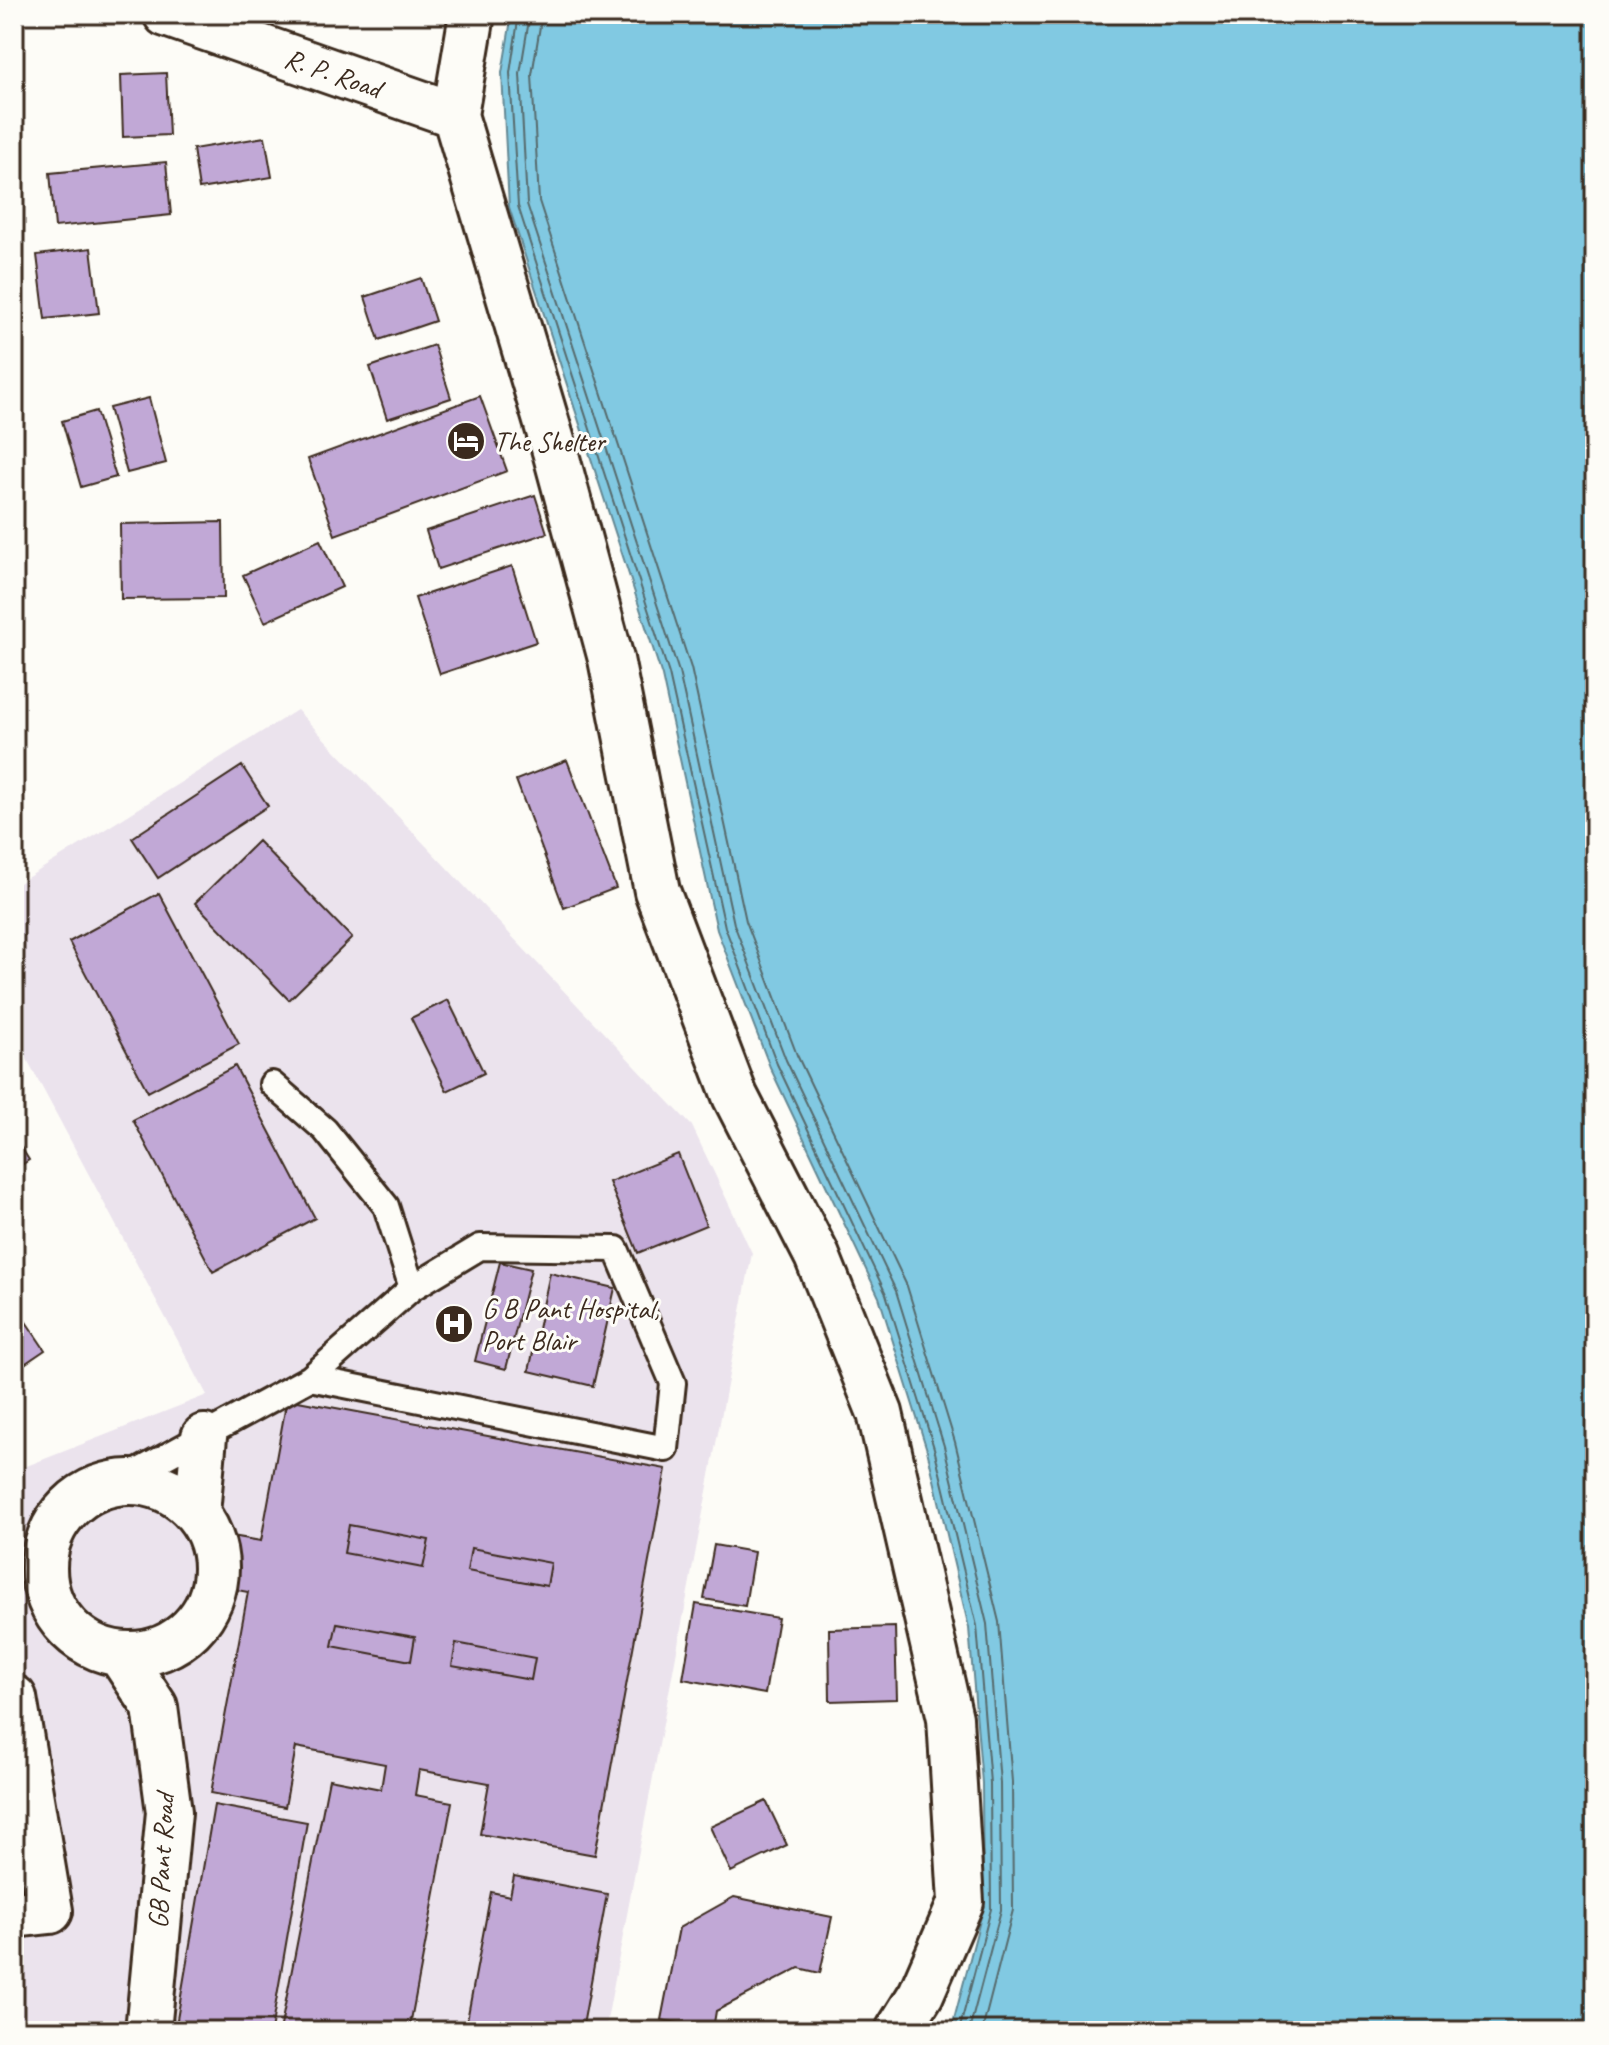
<svg xmlns="http://www.w3.org/2000/svg" width="1609" height="2045" font-family="Caveat,sans-serif">
<style>
.built{fill:#ebe3ed}
.water{fill:#81c9e2;stroke:#658994;stroke-width:2}
.lines{fill:none;stroke-linecap:round;stroke-linejoin:round}
.shore{stroke:#576a6c;stroke-width:2}
.building{fill:#c1a8d6;stroke:#3b2a1e;stroke-width:2}
.lane-casing{stroke:#3b2a1e;stroke-width:30}
.street-casing{stroke:#3b2a1e;stroke-width:50}
.secondary-casing{stroke:#3b2a1e;stroke-width:50}
.lane{stroke:#fdfcf7;stroke-width:24}
.street{stroke:#fdfcf7;stroke-width:44}
.secondary{stroke:#fdfcf7;stroke-width:44}
.labels{text-anchor:middle;dominant-baseline:central;stroke-width:6;stroke-linejoin:round;paint-order:stroke}
.street-label{font-size:28px;fill:#3b2a1e;stroke:#fdfcf7}
.poi-label{font-size:28px;fill:#3b2a1e;stroke:#fdfcf7;text-anchor:start}
</style>
<rect width="100%" height="100%" fill="#fdfcf7"/>
<filter id="ink" filterUnits="userSpaceOnUse"><feTurbulence type="fractalNoise" baseFrequency=".0125" numOctaves="2"/><feDisplacementMap in="SourceGraphic" scale="16" xChannelSelector="R" yChannelSelector="G"/><feConvolveMatrix kernelMatrix="1 2 1 2 8 2 1 2 1" color-interpolation-filters="sRGB"/></filter>
<g filter="url(#ink)">
<path class="built" d="M297 710 692 1126 752 1253 605 2031H14V1471L207 1395 14 1035V886Z"/>
<path class="water" d="M512 14H1595V2031H951L983 1909 982 1783 969 1628 927 1450 879 1297 770 1067 717 930 662 676 509 207 502 73Z"/>
<g class="lines">
<path class="shore" d="M519 14 510 73 518 206 669 674 725 927 777 1064 886 1294 934 1448 977 1626 990 1783 991 1909 959 2031
M530 14 520 74 527 204 679 672 734 924 786 1060 896 1291 944 1446 987 1624 1000 1783 1001 1910 969 2031
M542 14 532 75 539 201 691 668 746 921 797 1055 907 1286 955 1442 999 1622 1012 1782 1013 1910 982 2031"/>
</g>
<path class="building" d="M166 73 169 135 123 137 121 75Z
M265 137 272 177 199 189 193 149Z
M166 162 171 215 55 227 50 173Z
M91 248 99 313 45 319 37 255Z
M421 278 435 321 379 340 365 297Z
M434 345 451 398 387 419 370 367Z
M480 396 507 471 335 535 308 459Z
M149 398 166 463 127 473 109 408Z
M96 411 116 477 81 487 62 421Z
M535 495 547 533 438 569 426 531Z
M223 522 224 598 121 599 120 524Z
M320 540 342 587 265 622 243 575Z
M512 566 536 642 440 674 415 598Z
M567 760 616 888 564 908 516 780Z
M242 766 268 806 158 878 132 838Z
M258 841 352 938 289 1000 195 903Z
M159 893 239 1044 148 1092 69 942Z
M448 1000 484 1073 447 1091 411 1018Z
M235 1066 315 1218 213 1272 133 1120Z
M14 1136 29 1160 14 1170Z
M678 1154 706 1225 638 1253 609 1182Z
M500 1262 531 1269 506 1369 475 1361Z
M550 1273 615 1288 593 1386 529 1371Z
M14 1304 45 1350 14 1371Z
M287 1399 666 1469 595 1855 480 1834 489 1783 419 1770 415 1795 452 1802 409 2031H280L329 1779 381 1789 385 1764 296 1747 285 1807 211 1793 248 1592 216 1586 226 1535 261 1541Z
M349 1525 429 1540 423 1568 344 1553Z
M714 1545 754 1552 745 1606 704 1599Z
M471 1548 551 1563 547 1586 467 1571Z
M696 1604 778 1618 765 1694 683 1679Z
M337 1623 415 1637 411 1661 332 1646Z
M895 1627 897 1699 830 1701 829 1629Z
M456 1643 535 1658 531 1680 452 1666Z
M766 1801 787 1845 731 1872 710 1827Z
M214 1805 307 1822 271 2031H175Z
M514 1876 607 1894 582 2031H465L491 1892 510 1896Z
M734 1897 832 1917 820 1973 799 1968 716 2011 713 2029 661 2020 679 1928Z"/>
<g class="lines">
<g class="lane-casing">
<path id="lane" d="M272 1084 325 1130 386 1206 412 1288
M119 1482 310 1378 666 1449 673 1383 616 1249 480 1247 412 1288 310 1378"/>
</g>
<g class="street-casing">
<path id="street" d="M44 1568a86 86 0 1 1 172 0a86 86 0 1 1-172 0Z
M197 1513 204 1437
M120 1654 155 1707 169 1812 148 2031
M14 1698 50 1911 14 1915"/>
</g>
<g class="secondary-casing">
<path id="secondary" d="M166 14 455 115
M472 14 455 115 555 451 611 659 657 891 735 1096 817 1256 880 1413 950 1718 961 1902 921 1994 898 2031"/>
</g>
<use href="#lane" class="lane"/>
<use href="#street" class="street"/>
<use href="#secondary" class="secondary"/>
</g>
</g>
<defs>
<g id="hotel-disc" transform="scale(2)"><circle r="9.5" fill="#3b2a1e" stroke="#fdfcf7"/><path d="M-6-4.5h1.5V1H6V5H4.5V3h-9V5H-6ZM-4 0a1.8 1.8 0 1 1 3.6 0ZM.5 0V-2.5h3Q6-2.5 6 0Z" fill="#fff"/></g>
<g id="hospital-disc" transform="scale(2)"><circle r="9.5" fill="#3b2a1e" stroke="#fdfcf7"/><path d="M-5-5h3v3.5h4V-5h3V5h-3V1.5h-4V5h-3Z" fill="#fff"/></g>
</defs>
<g fill-rule="evenodd">
<use href="#hotel-disc" x="466" y="441"/>
<use href="#hospital-disc" x="454" y="1324"/>
</g>
<g class="labels">
<g class="street-label">
<text transform="translate(333 73) rotate(19)">R. P. Road</text>
<text transform="translate(161 1861) rotate(-87)">GB Pant Road</text>
</g>
<g class="poi-label">
<text x="494" y="441">The Shelter</text>
<text x="482" y="1308">G B Pant Hospital,<tspan x="482" dy="32">Port Blair</tspan></text>
</g>
</g>
<rect width="1609" height="2045" fill="none" stroke="#fdfcf7" stroke-width="48"/>
<rect x="24" y="24" width="1561" height="1997" fill="none" stroke="#3b2a1e" stroke-width="3" filter="url(#ink)"/>
</svg>
